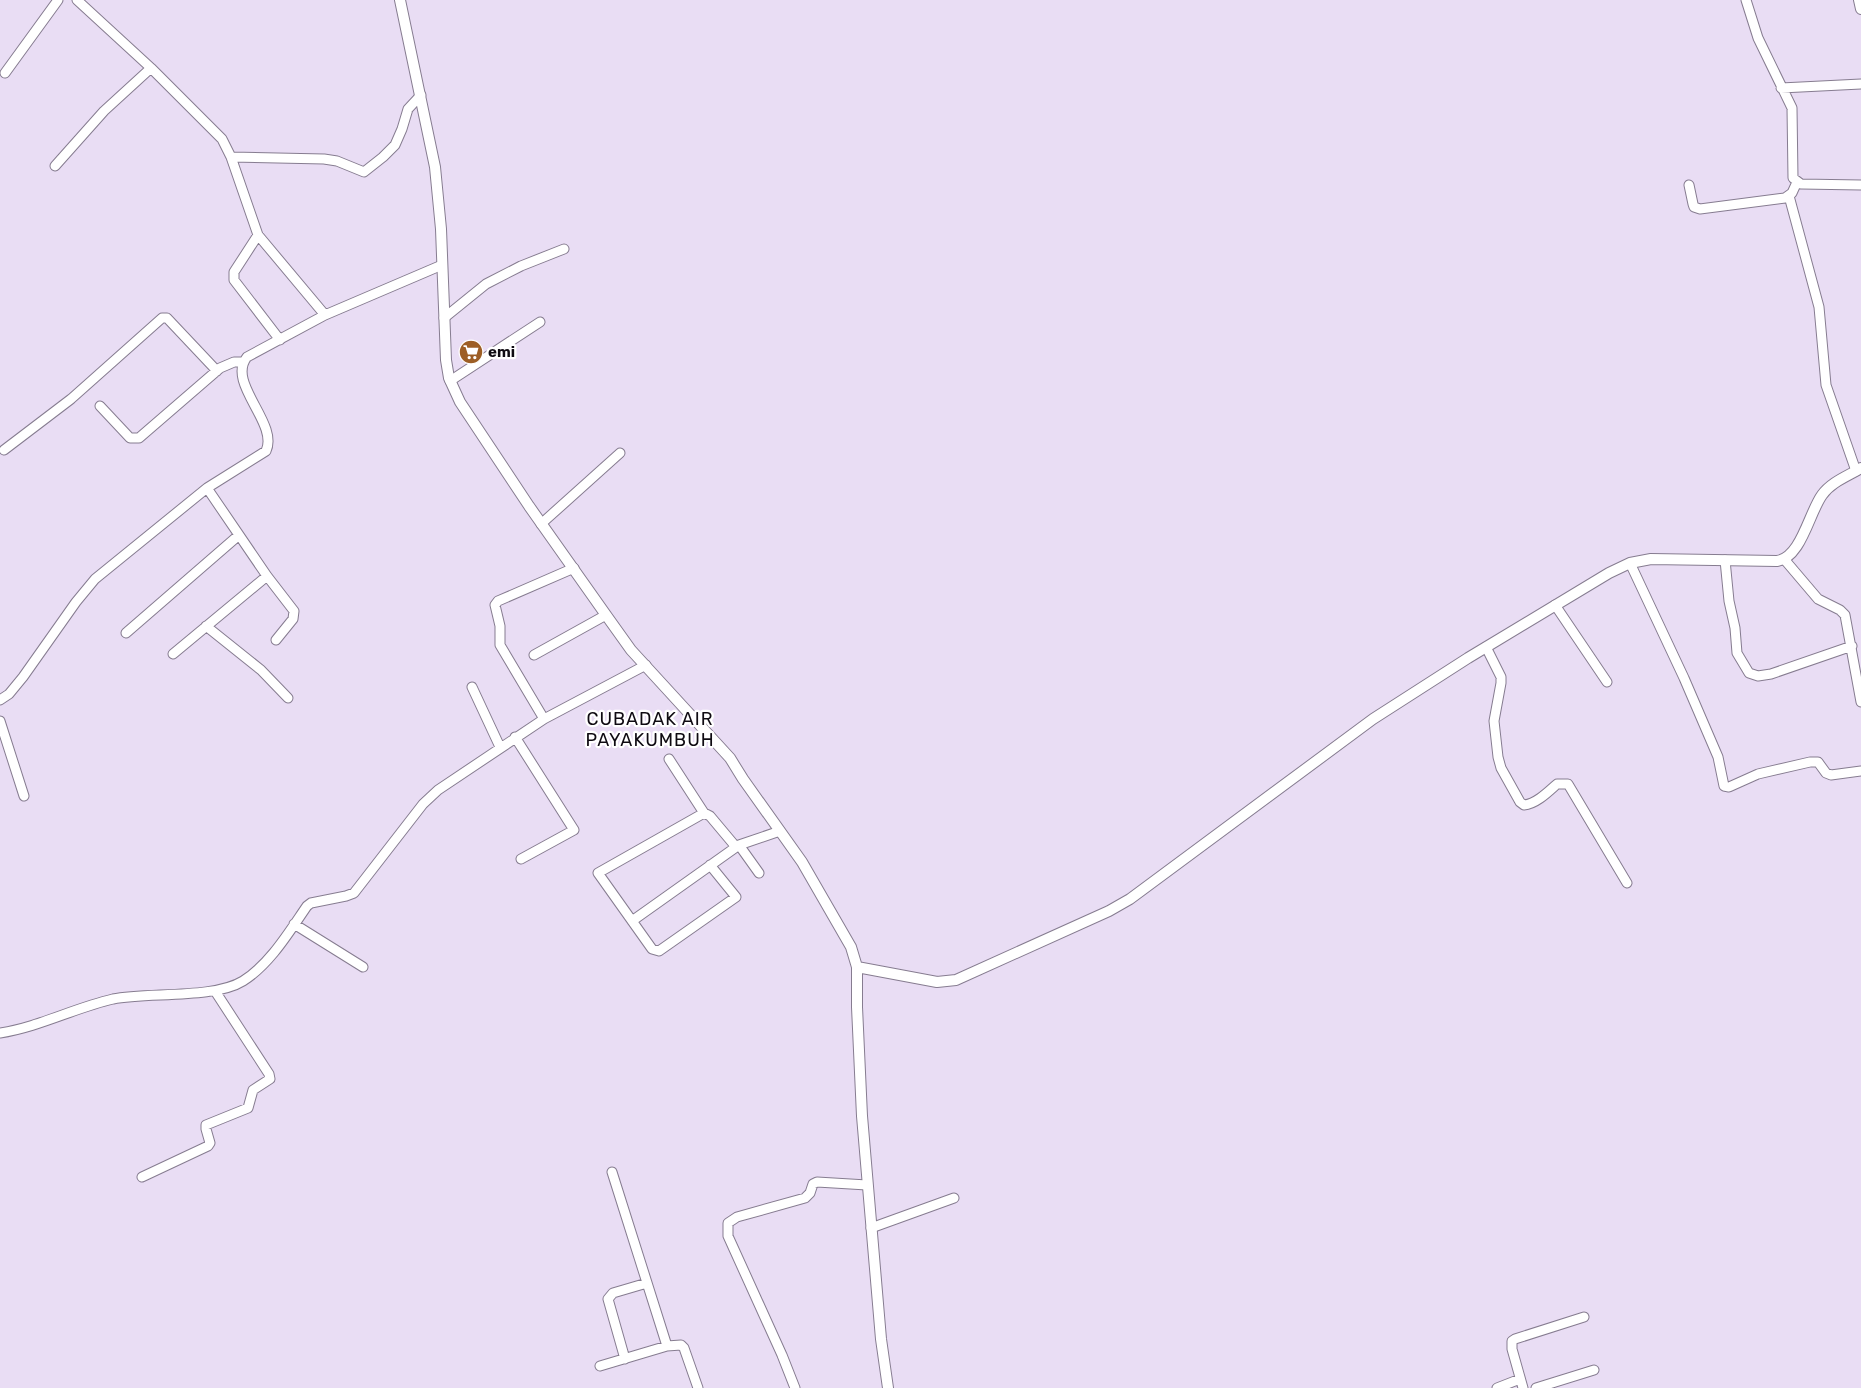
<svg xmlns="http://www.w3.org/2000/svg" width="1861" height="1388" font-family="Rubik,sans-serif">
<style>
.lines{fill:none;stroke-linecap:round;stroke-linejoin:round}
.minor-casing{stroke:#867c90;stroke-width:11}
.tertiary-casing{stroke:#867c90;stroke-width:12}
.minor{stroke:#fff;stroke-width:9}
.tertiary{stroke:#fff;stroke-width:10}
.labels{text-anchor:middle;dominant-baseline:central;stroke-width:4.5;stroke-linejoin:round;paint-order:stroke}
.poi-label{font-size:15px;font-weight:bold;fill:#0f0b12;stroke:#fff;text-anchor:start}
.quarter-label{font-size:18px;letter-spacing:1px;fill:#0f0b12;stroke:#fff}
</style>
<rect width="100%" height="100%" fill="#e9ddf4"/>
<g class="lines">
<g class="minor-casing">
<path id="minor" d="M77 0 151 68 222 139 231 157 258 235 325 315
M1746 0 1758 38 1792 108 1793 178 1801 184 1861 185
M5 73 58 0
M1781 88 1861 84
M231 157 324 159 337 161 364 172 383 157 395 145 402 129 408 109 421 95
M55 166 104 111 151 68
M1689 185 1693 204 1694 207 1700 209 1785 198 1792 193 1797 182
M1789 196 1819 307 1826 385 1856 471
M258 235 234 272V280L280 340
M444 318 486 284 521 266 564 249
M450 381 540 322
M100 406 130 438H139L220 368 234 362H242
M4 450 71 399 162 318H167L217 371
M207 488 267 576 294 611 293 619 276 640
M541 524 620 453
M1784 559 1818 599 1840 610 1845 615 1861 702
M1725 560 1729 601 1735 628 1737 653 1749 673 1758 676 1771 674 1852 646
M1630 563 1684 678 1718 757 1724 786 1729 787 1758 774 1810 762H1818L1826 773 1831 775 1861 771
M1555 605 1607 682
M206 626 261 670 288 698
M126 633 239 535
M1486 647 1501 677V683L1494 721 1498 757 1501 768 1520 802 1524 805C1536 804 1548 792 1557 784H1568L1627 883
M173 654 267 576
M534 655 606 615
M472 687 500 747
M0 700 9 694 23 677 76 602 95 579 207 488 266 451C279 423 226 383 247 357L325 315 442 265
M544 719 500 645V626L495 605 498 601 574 568
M0 721 24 796
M515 737 574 830 521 859
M669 759 704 813
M739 845 759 873
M710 865 736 897 659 951 652 949 598 873 704 813 710 816 736 847
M632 921 739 845 780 831
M294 924 363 967
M0 1033C39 1027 74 1008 113 999 148 992 214 999 243 981 270 964 289 932 307 906L311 903 346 896 354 893 423 804 438 790 544 719 646 665
M612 1172 667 1346
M142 1177 208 1146 210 1143 206 1129V1125L248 1108 253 1090 270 1079 269 1074 215 991
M871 1228 954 1198
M625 1359 608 1299 613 1293 647 1283
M600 1366 667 1346 681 1345 684 1348 698 1388
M795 1388 782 1355 728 1236V1223L737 1217 805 1198 810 1193 813 1184 817 1182 867 1185
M1497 1388 1520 1379
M1523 1388 1512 1349V1341L1515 1339 1584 1317
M1536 1388 1594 1370"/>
</g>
<g class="tertiary-casing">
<path id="tertiary" d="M400 0 435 167 441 229 446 360 449 378 460 402 529 506 606 615 631 650 730 758 743 779 802 862 851 947 857 967V1007L862 1116 881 1339 888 1388
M1859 0 1861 9
M857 967 937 982 956 980 1109 911 1130 899 1373 719 1468 658 1609 573 1630 563 1651 559 1777 561C1801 558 1809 513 1822 495 1831 482 1848 476 1861 468"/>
</g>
<use href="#minor" class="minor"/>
<use href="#tertiary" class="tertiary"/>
</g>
<defs>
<g id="supermarket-disc" transform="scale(1.25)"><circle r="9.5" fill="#9d5e25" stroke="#fff"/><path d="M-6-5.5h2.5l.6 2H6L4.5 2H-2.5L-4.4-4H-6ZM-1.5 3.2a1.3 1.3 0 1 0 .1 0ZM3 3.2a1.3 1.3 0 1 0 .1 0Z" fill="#fff"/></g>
</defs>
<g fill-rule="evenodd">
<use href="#supermarket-disc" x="471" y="352"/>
</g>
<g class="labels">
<g class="poi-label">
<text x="488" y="352">emi</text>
</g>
<g class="quarter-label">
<text x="650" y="719">CUBADAK AIR<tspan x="650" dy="21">PAYAKUMBUH</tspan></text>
</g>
</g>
</svg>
